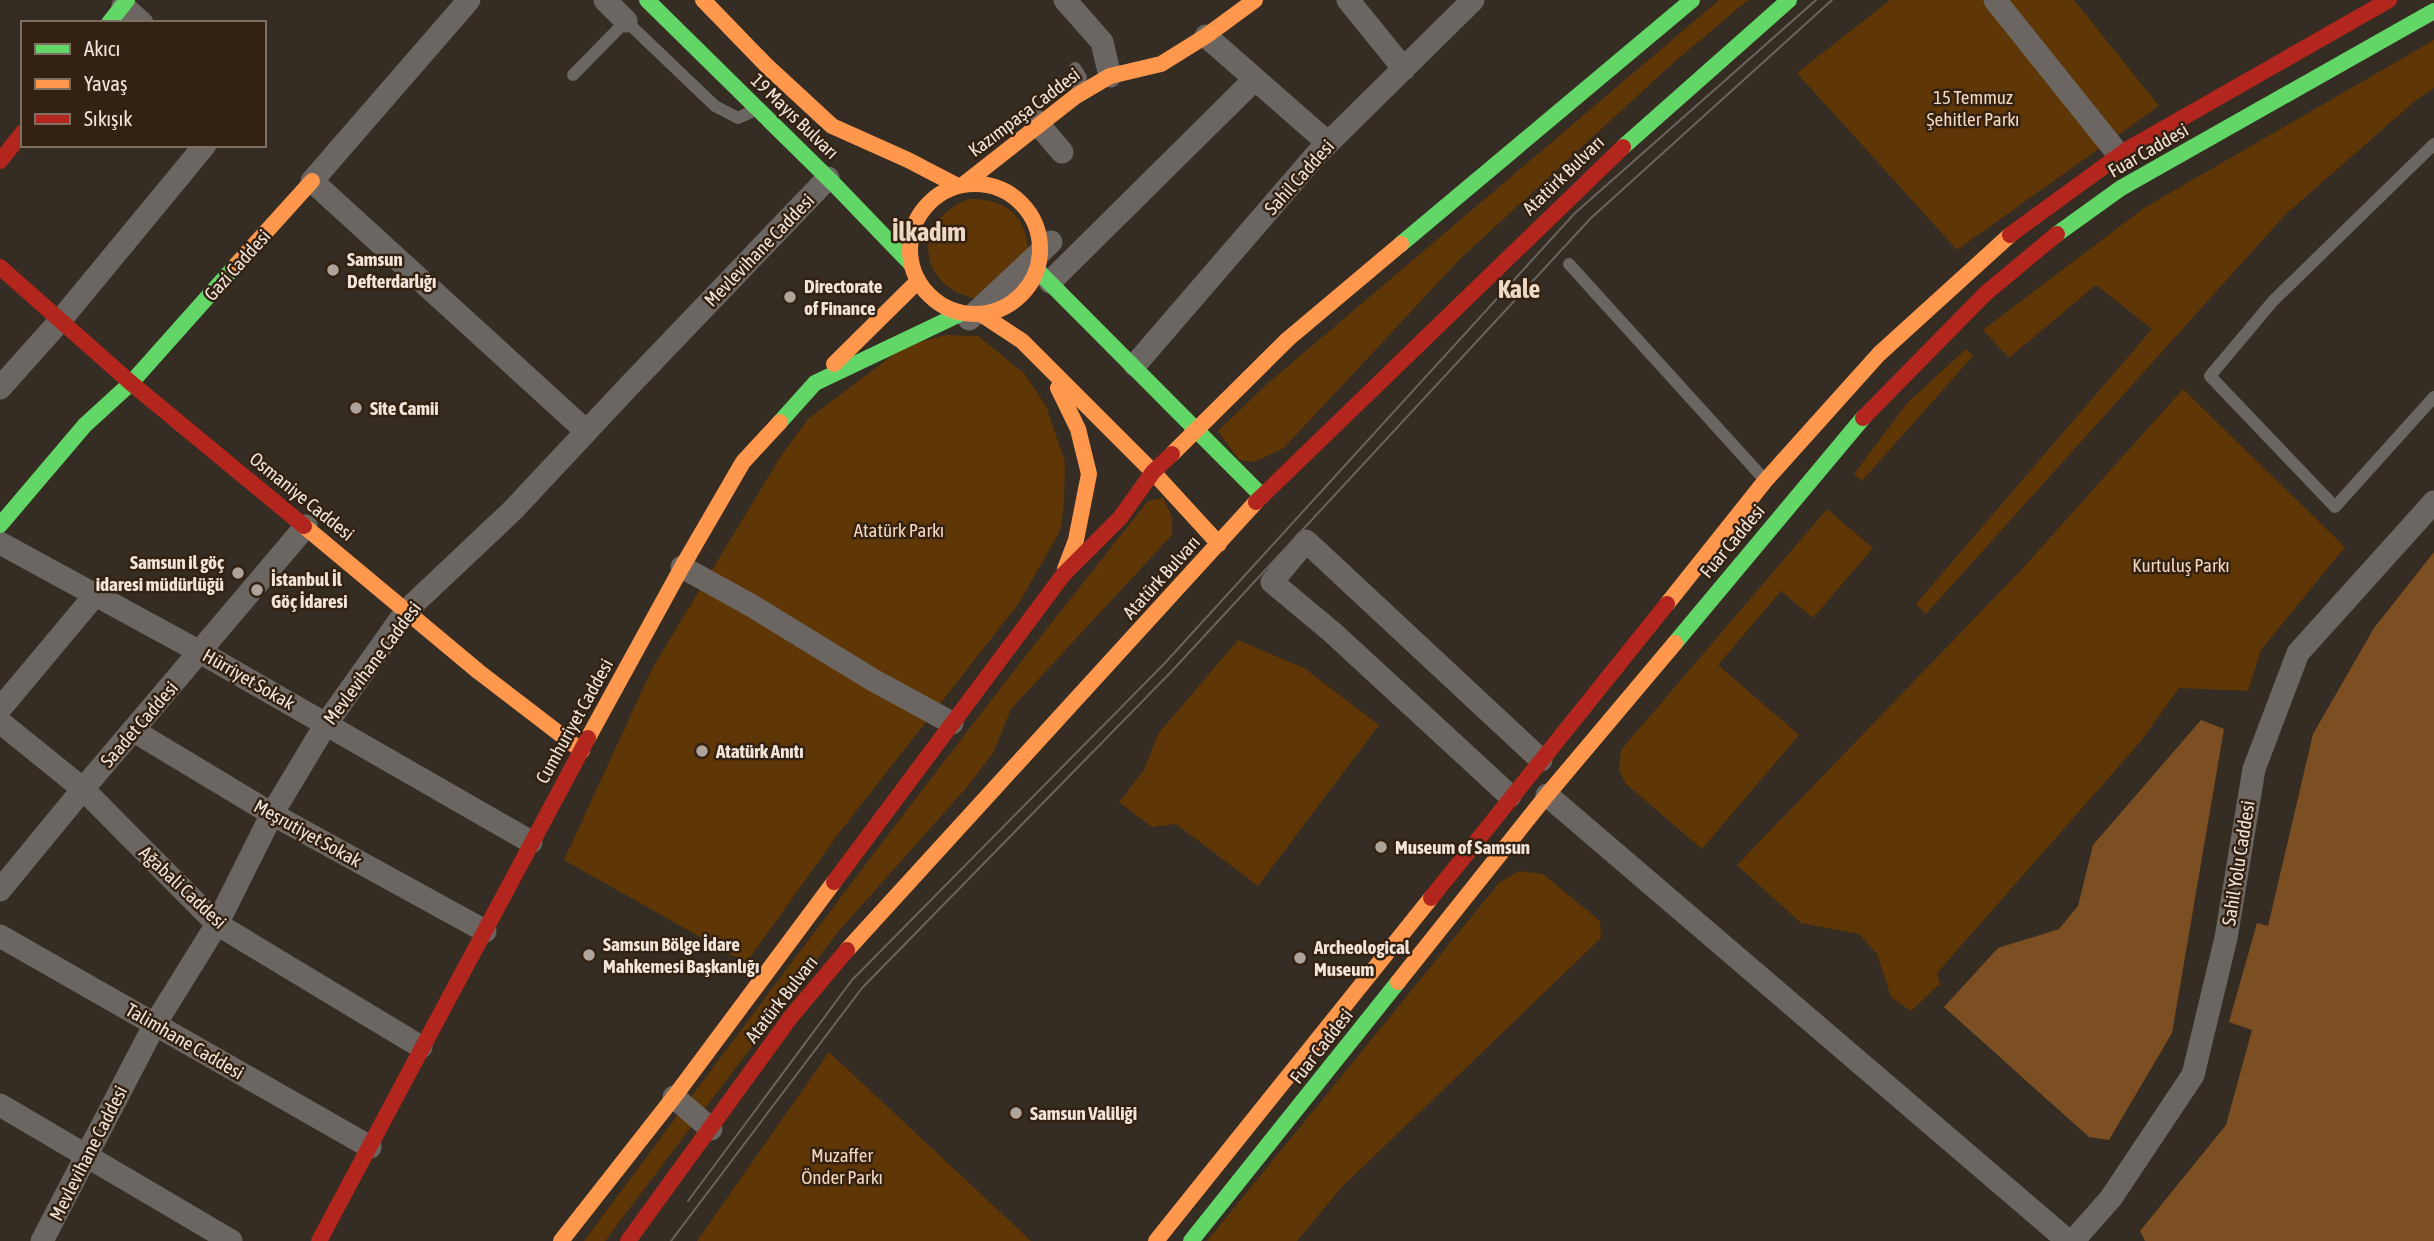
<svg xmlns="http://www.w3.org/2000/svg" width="2434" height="1241" font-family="'Asap Condensed',sans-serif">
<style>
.green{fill:#5f3606}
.water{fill:#7c4f22}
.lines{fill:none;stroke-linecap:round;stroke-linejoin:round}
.lane{stroke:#6b6661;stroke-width:12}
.street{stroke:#6b6661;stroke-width:23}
.fast{stroke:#63d668;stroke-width:16}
.slow{stroke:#ff974d;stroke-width:16}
.jam{stroke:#b3261e;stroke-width:16}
.tram{stroke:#6b645e;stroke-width:2}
.poi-dot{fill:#afa49b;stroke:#332112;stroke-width:2.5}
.labels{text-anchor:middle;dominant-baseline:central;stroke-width:5;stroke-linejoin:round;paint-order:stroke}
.park-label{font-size:19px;fill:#f6d8be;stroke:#332112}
.street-label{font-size:19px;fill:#f1e5db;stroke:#332112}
.poi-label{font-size:19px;font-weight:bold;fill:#f1e5db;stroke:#332112;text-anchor:start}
.district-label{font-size:26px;font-weight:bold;fill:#efd8c4;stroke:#332112}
</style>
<rect width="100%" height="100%" fill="#352c23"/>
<path class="green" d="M1719 0H1748L1672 64 1459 260 1284 448 1254 462 1239 460 1218 431 1267 384Z
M1890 0H2074L2159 106 1957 250 1797 73Z
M2434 40V88L2415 101 2285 215 1926 614 1916 604 2152 329 2096 285 2009 358 1983 330 2144 208Z
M969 199C1009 198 1030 220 1028 260L978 299C917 288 910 221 969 199Z
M945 335 978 336 1024 373 1046 406 1065 462 1064 504 1060 531 1019 603 839 833 746 963 564 860 653 667 781 456 808 419 905 346Z
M1966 349 1973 356 1862 481 1854 474 1907 403Z
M2183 389 2345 547 2261 650 2248 691 2179 688 2141 741 1937 973 1940 984 1911 1011 1891 997 1877 954 1859 934 1801 923 1737 865 2022 569Z
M1163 498 1172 517V535L1011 709 993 753 968 786 838 932 605 1241H584C769 992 954 743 1148 501Z
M1827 509 1873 548 1813 618 1781 591 1718 665 1799 735 1702 849 1626 784 1619 770 1621 750Z
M1238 640 1304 668 1379 725 1258 886 1176 824 1152 827 1119 802 1144 770 1158 734Z
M1519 871 1543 874 1600 921 1601 938 1342 1187 1297 1241H1207L1499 883Z
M829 1052 1031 1241H697Z"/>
<path class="water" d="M2434 552V1241H2145L2140 1231 2226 1125 2252 1030 2229 1022 2257 923 2268 926 2313 734 2374 628Z
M2201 720 2224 729 2172 1033 2109 1140 2089 1137 1944 1007 1998 948 2059 929 2078 906 2093 845Z"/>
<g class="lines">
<path class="lane" d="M1075 68 1081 77 1078 89
M573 75 626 21 715 106 738 118 753 111
M2434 144 2273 301 2210 376 2335 507 2434 397
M1569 264 1764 479"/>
<path class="street" d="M469 0 312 181 586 431
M605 0 626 21
M1065 0 1102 42 1110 76
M1348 0 1404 69
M1995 0 2119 155
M123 6 142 23
M1206 36 1328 143
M1033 118 1062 152
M1050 282 1255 79
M969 319 1051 242
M1135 365 1316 155 1473 0
M0 388 59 322 205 145
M0 543 200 652 531 842
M682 567 754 607 873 680 952 723
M0 709 96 594
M0 722 83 789 217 924 421 1047
M134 731 272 814 485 931
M1547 795 2068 1241
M1510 796 1332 632 1272 582 1306 541 1541 760
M0 890 83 789 306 526
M0 936 370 1147
M674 1097 711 1129
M0 1105 231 1241
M42 1241 155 1024 217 924 272 814 326 724 407 610 513 510 629 386 828 178
M2073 1241 2111 1198 2193 1075 2226 938 2254 769 2298 653 2434 502"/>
<path class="fast" d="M647 0 834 184 911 264
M109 23 127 0
M1623 147 1789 0
M2057 234 2121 188 2434 11
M1401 244 1692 0
M1037 270 1262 496
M780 422 815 383 962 313
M0 525 85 425 131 383 237 264
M1675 643 1863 418
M1191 1241 1398 982"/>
<path class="slow" d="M703 0 767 66 832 126 908 160 958 186
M910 249a65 65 0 1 1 130 0a65 65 0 1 1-130 0Z
M964 184 1076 96 1110 76 1161 64 1206 36 1255 0
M237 264 312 181
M981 314 1022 341 1153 472 1219 544
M834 364 918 281
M1058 388 1078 429 1089 474 1076 540 1065 569
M1172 454 1288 339 1401 244
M304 526 479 672 582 751
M1667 604 1765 481 1879 354 2010 235
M588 738 682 567 743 462 780 422
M847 950 1256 502
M1398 982 1547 795 1675 643
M561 1241 674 1097 834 882
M1156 1241 1431 898"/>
<path class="jam" d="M0 161 23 132
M2010 235 2128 149 2389 0
M0 267 131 383 304 526
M1863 418 1986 293 2057 234
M1256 502 1623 147
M834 882 1063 575 1120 518 1153 472 1172 454
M1431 898 1667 604
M319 1241 588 738
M628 1241 790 1018 847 950"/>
<path class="tram" d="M688 1201 852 980 1164 664 1575 213 1816 0
M671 1241 862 988 1171 672 1591 218 1832 0"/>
</g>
<g class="poi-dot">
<circle cx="333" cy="270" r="7"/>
<circle cx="790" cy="297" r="7"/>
<circle cx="356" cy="408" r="7"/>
<circle cx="238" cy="573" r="7"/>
<circle cx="257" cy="590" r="7"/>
<circle cx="702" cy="751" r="7"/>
<circle cx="1381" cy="847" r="7"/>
<circle cx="589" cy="955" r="7"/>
<circle cx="1300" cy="958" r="7"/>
<circle cx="1016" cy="1113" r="7"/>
</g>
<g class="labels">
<g class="park-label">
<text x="1973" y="97">15 Temmuz<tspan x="1973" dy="22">Şehitler Parkı</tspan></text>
<text x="899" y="530">Atatürk Parkı</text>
<text x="2181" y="565">Kurtuluş Parkı</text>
<text x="842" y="1155">Muzaffer<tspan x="842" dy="22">Önder Parkı</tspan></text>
</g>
<g class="street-label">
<text transform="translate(1024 112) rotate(-37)">Kazımpaşa Caddesi</text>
<text transform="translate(795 116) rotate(44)">19 Mayıs Bulvarı</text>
<text transform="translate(2148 150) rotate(-30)">Fuar Caddesi</text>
<text transform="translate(1563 175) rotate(-44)">Atatürk Bulvarı</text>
<text transform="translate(1299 177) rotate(-48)">Sahil Caddesi</text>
<text transform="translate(759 250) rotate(-46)">Mevlevihane Caddesi</text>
<text transform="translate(237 265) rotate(-48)">Gazi Caddesi</text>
<text transform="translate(302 496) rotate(39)">Osmaniye Caddesi</text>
<text transform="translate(1732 541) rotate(-50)">Fuar Caddesi</text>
<text transform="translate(1161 577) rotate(-48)">Atatürk Bulvarı</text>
<text transform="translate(372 663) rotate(-53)">Mevlevihane Caddesi</text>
<text transform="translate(249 679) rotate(30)">Hürriyet Sokak</text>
<text transform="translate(574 721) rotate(-61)">Cumhuriyet Caddesi</text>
<text transform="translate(139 724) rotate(-49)">Saadet Caddesi</text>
<text transform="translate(308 833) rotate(29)">Meşrutiyet Sokak</text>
<text transform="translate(2238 863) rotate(-81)">Sahil Yolu Caddesi</text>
<text transform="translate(183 887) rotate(43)">Ağabali Caddesi</text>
<text transform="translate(781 999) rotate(-52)">Atatürk Bulvarı</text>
<text transform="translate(185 1041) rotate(30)">Talimhane Caddesi</text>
<text transform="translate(1321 1046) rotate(-52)">Fuar Caddesi</text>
<text transform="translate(88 1153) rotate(-63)">Mevlevihane Caddesi</text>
</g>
<g class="poi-label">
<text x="347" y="259">Samsun<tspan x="347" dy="22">Defterdarlığı</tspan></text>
<text x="804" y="286">Directorate<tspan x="804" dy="22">of Finance</tspan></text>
<text x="370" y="408">Site Camii</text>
<text x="224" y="562" text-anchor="end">Samsun il göç<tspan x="224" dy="22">idaresi müdürlüğü</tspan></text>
<text x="271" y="579">İstanbul İl<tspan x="271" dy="22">Göç İdaresi</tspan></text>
<text x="716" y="751">Atatürk Anıtı</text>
<text x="1395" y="847">Museum of Samsun</text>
<text x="603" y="944">Samsun Bölge İdare<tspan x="603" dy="22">Mahkemesi Başkanlığı</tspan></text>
<text x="1314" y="947">Archeological<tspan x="1314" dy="22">Museum</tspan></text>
<text x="1030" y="1113">Samsun Valiliği</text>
</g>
<g class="district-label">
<text x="929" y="232">İlkadım</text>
<text x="1519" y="289">Kale</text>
</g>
</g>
<rect x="21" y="21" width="245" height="126" fill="#332112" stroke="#7f6f62" stroke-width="2"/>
<rect x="35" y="44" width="35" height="10" fill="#63d668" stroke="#7f6f62" stroke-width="2"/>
<text x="84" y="56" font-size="21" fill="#f1e5db">Akıcı</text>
<rect x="35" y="79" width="35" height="10" fill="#ff974d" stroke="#7f6f62" stroke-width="2"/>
<text x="84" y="91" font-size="21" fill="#f1e5db">Yavaş</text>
<rect x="35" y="114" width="35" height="10" fill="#b3261e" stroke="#7f6f62" stroke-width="2"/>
<text x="84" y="126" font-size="21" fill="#f1e5db">Sıkışık</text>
</svg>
